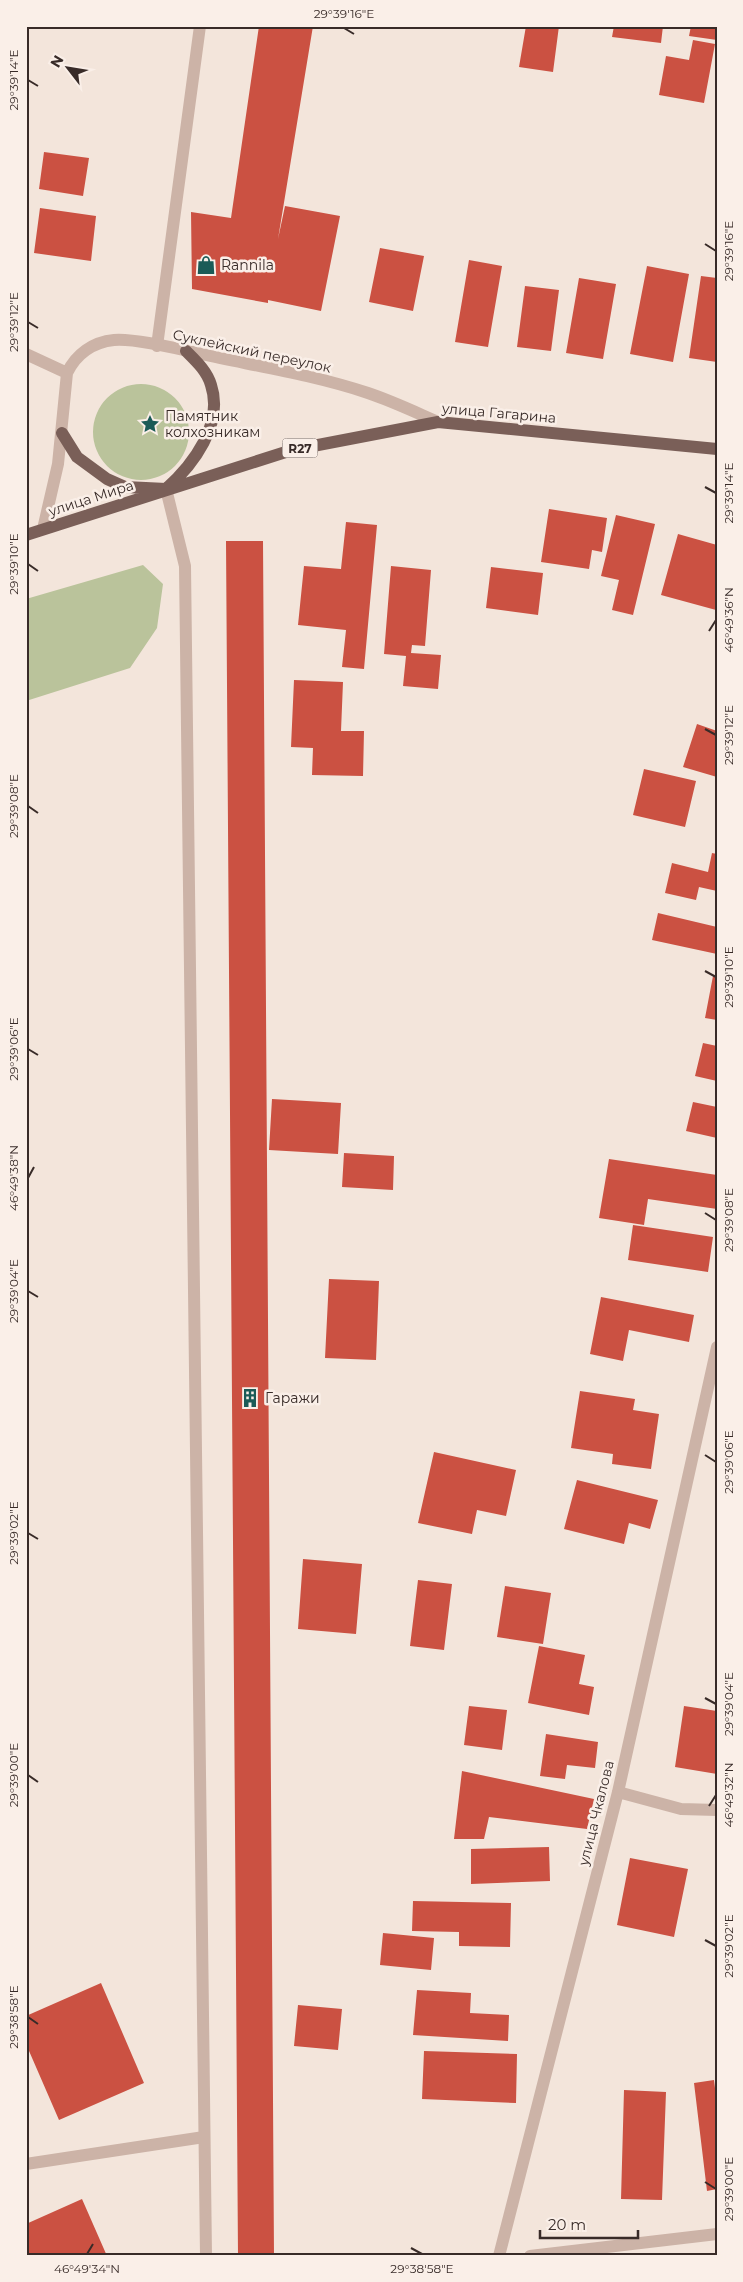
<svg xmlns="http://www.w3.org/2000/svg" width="743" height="2282" font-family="Montserrat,sans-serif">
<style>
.green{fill:#bac39b}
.building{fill:#cb5142}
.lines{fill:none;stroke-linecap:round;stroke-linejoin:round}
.street{stroke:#ccb3a7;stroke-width:12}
.primary{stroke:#7a5f58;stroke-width:12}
.ticks{fill:none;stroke:#382b28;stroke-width:2}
.labels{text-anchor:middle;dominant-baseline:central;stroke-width:5;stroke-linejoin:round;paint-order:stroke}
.shield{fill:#faefe8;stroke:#726662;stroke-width:1}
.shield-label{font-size:12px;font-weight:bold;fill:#382b28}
.poi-label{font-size:14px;fill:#382b28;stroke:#faefe8;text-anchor:start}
.street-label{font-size:14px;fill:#382b28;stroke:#faefe8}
.neatline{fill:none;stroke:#382b28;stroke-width:2}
.ticks-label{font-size:12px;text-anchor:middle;fill:#382b28}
</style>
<rect width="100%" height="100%" fill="#f3e5db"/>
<path class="green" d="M93 432a48 48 0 1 1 96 0a48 48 0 1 1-96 0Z
M143 565 163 584 157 628 130 668 26 701V599Z"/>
<path class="building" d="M259 26H313L278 239 285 206 340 216 321 311 268 300V303L192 289 191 212 231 218Z
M526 26H559L553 72 519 67Z
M614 26H663L661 43 612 37Z
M691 26H717V40L689 36Z
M693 40 715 44 704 103 659 95 666 56 689 60Z
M44 152 89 158 83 196 39 189Z
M40 208 96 216 91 261 34 253Z
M380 248 424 256 413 311 369 302Z
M469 260 502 266 488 347 455 342Z
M647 266 689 274 673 362 630 354Z
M701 276 717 278V362L689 358Z
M579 278 616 284 603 359 566 353Z
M525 286 559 290 551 351 517 347Z
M549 509 607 518 602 552 592 550 589 569 541 562Z
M616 515 655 524 633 615 612 610 619 580 601 576Z
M346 522 377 525 364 669 342 667 346 630 298 625 304 566 341 569Z
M678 534 717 545 716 610 661 595Z
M226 541H263L274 2256H238Z
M391 566 431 570 425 646 412 645 411 653 441 655 438 689 403 686 406 656 384 654Z
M491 567 543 573 538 615 486 608Z
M294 680 343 682 341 731H364L363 776 312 775 313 748 291 747Z
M697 724 717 731V777L683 767Z
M644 769 696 781 685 827 633 815Z
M712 853 717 854V891L699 887 696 900 665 893 672 863 708 872Z
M658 913 717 927V954L652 940Z
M713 976 717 977V1020L705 1018Z
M703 1043 717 1046V1081L695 1076Z
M272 1099 341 1103 338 1154 269 1150Z
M693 1102 717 1107V1138L686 1131Z
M344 1153 394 1156 393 1190 342 1187Z
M609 1159 717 1175V1209L648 1199 644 1225 599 1218Z
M633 1225 713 1237 708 1272 628 1260Z
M329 1279 379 1281 376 1360 325 1358Z
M601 1297 694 1315 689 1342 629 1330 623 1361 590 1354Z
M580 1391 635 1399 633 1410 659 1414 651 1469 612 1464 613 1454 571 1448Z
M434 1452 516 1470 506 1516 477 1510 472 1534 418 1523Z
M577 1480 658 1500 650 1529 629 1523 624 1544 564 1529Z
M303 1559 362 1564 356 1634 298 1629Z
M418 1580 452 1584 444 1650 410 1646Z
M505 1586 551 1593 543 1644 497 1637Z
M539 1646 585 1655 579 1684 594 1687 589 1715 528 1703Z
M469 1706 507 1710 502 1750 464 1745Z
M684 1706 717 1711V1774L675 1767Z
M546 1734 598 1742 595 1768 567 1765 565 1779 540 1776Z
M462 1771 594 1799 587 1829 489 1817 484 1839H454Z
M549 1847 550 1881 471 1884V1849Z
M630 1858 688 1869 674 1937 617 1925Z
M413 1901 511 1903 510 1947 459 1946V1932L412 1931Z
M383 1933 434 1938 431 1970 380 1965Z
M101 1983 144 2083 59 2120 26 2044V2016Z
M417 1990 471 1993 470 2013 509 2015 508 2041 413 2035Z
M298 2005 342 2009 338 2050 294 2046Z
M424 2051 517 2054 516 2103 422 2099Z
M714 2080 717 2104V2189L707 2191 694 2083Z
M624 2090 666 2092 662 2200 621 2199Z
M82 2199 107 2256H26V2224Z"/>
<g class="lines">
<path class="street" d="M157 346 200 26
M26 354 67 373
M166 489 185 566 206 2256
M43 529 58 464 67 373C76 354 93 342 114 340 134 338 180 349 201 354 256 366 314 375 368 393 392 401 415 412 438 422
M618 1792 681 1809 717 1810
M26 2164 204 2137
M499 2256 618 1792 717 1347
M530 2256 717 2234"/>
<path class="primary" d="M62 433 77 457 107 479 125 487 166 489C193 465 224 424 211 385 207 371 196 361 186 351
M26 535 292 450 438 422 717 449"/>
</g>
<path class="ticks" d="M344 28 354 34M28 80 38 86M705 244 716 251M28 322 38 328M705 487 716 493M28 564 38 571M709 631 716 620M705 729 716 735M28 806 38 813M705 971 716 977M28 1049 38 1055M28 1178 34 1167M705 1213 716 1220M28 1291 38 1297M705 1455 716 1462M28 1533 38 1539M705 1698 716 1704M28 1775 38 1782M709 1806 716 1795M705 1940 716 1946M28 2017 38 2024M705 2182 716 2189M411 2248 422 2254M87 2254 93 2244"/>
<defs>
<g id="shop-bare" transform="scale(1.5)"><path d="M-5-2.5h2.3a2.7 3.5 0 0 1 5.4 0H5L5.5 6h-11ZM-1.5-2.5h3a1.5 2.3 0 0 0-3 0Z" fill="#1b5b57" stroke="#faefe8" stroke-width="2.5" paint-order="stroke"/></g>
<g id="sight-bare" transform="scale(1.5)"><path d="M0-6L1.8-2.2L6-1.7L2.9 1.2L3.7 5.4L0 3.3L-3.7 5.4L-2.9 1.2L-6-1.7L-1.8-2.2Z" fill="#1b5b57" stroke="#faefe8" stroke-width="2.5" paint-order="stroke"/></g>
<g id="building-bare" transform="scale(1.5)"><path d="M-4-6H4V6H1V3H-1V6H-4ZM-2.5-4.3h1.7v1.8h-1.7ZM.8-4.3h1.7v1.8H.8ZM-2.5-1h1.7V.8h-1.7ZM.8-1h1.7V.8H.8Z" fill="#1b5b57" stroke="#faefe8" stroke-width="2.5" paint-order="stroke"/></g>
</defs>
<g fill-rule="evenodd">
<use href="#shop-bare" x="206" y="265"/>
<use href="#sight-bare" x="150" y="424"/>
<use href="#building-bare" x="250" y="1398"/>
</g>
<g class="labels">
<rect class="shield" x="282.5" y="438.5" width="35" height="19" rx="4"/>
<g class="shield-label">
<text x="300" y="448">R27</text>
</g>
<g class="poi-label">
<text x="221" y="265">Rannila</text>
<text x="165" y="416">Памятник<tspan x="165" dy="16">колхозникам</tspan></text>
<text x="265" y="1398">Гаражи</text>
</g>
<g class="street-label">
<text transform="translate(252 351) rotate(12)">Суклейский переулок</text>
<text transform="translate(499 413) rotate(5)">улица Гагарина</text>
<text transform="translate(91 498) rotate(-18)">улица Мира</text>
<text transform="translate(596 1813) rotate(-76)">улица Чкалова</text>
</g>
</g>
<rect width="743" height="2282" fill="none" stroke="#faefe8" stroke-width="55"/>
<g transform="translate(68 68) rotate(301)" stroke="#faefe8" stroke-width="4" paint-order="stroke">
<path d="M0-4L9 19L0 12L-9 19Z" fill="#382b28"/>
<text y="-8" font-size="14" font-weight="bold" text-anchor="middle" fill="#382b28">N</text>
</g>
<path d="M540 2230v8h98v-8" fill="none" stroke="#382b28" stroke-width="2.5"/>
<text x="548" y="2230" font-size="15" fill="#382b28" stroke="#faefe8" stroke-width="4" paint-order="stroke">20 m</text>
<rect x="28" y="28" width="688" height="2226" class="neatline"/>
<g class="ticks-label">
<text x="344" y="18">29°39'16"E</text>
<text transform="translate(14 80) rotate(-90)" y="4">29°39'14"E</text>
<text transform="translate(729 251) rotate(-90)" y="4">29°39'16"E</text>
<text transform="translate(14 322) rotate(-90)" y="4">29°39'12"E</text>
<text transform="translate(729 493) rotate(-90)" y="4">29°39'14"E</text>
<text transform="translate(14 564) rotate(-90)" y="4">29°39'10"E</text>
<text transform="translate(729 620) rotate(-90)" y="4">46°49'36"N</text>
<text transform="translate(729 735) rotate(-90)" y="4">29°39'12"E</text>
<text transform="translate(14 806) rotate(-90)" y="4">29°39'08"E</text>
<text transform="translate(729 977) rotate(-90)" y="4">29°39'10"E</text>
<text transform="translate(14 1049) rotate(-90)" y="4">29°39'06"E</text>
<text transform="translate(14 1178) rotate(-90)" y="4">46°49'38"N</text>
<text transform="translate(729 1220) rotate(-90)" y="4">29°39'08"E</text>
<text transform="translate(14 1291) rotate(-90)" y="4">29°39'04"E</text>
<text transform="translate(729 1462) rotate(-90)" y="4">29°39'06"E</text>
<text transform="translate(14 1533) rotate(-90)" y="4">29°39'02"E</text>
<text transform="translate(729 1704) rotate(-90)" y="4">29°39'04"E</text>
<text transform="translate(14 1775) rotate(-90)" y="4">29°39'00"E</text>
<text transform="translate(729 1795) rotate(-90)" y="4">46°49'32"N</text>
<text transform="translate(729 1946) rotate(-90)" y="4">29°39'02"E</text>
<text transform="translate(14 2017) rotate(-90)" y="4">29°38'58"E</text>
<text transform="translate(729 2189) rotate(-90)" y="4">29°39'00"E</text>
<text x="87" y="2273">46°49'34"N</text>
<text x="422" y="2273">29°38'58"E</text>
</g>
</svg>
